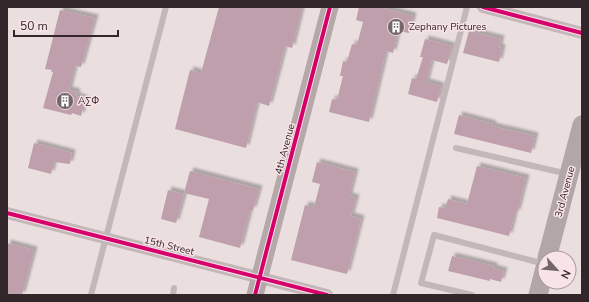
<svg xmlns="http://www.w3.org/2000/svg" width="589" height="302" font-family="'Nunito Sans',sans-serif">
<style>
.building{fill:#be9fab;filter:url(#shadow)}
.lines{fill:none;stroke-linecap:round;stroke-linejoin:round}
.lane{stroke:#c3b7ba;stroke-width:6}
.street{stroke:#c3b7ba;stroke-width:12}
.secondary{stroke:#b4a8aa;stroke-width:17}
.primary{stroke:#b2a6a8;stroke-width:19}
.cycleway-casing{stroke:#f8e4e6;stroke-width:6}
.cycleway{stroke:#d6006c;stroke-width:4}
.labels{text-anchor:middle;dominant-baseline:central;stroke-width:3;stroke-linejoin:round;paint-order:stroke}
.poi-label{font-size:10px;fill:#33262b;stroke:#f8e4e6;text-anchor:start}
.street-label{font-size:10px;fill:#33262b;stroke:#f8e4e6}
</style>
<defs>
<filter id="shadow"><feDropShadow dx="3.5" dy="-3.5" stdDeviation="1" flood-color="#0004"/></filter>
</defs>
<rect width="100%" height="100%" fill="#eadedf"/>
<path class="building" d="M219 7H302L292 48 285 46 269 106 257 102 246 148 175 129 190 70 201 73Z
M359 7H378L413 16 409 33 398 31 393 53 386 51 369 122 329 112 332 99 337 100 343 76H340L343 61 347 62 352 44 357 45 363 22 356 20Z
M60 10 95 18 81 67 75 66 69 90 77 92 76 96 85 99 81 116 72 113 71 115 43 108 53 72H51L52 70 45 69Z
M469 31 501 39 499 47 502 48 499 62 463 53Z
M425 39 452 46 447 64 432 60 426 82 441 86 437 102 408 94 412 78 416 79 423 57H420Z
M459 115 493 124 492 126 535 136 531 153 454 134Z
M34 143 72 153 70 164 54 162 51 174 28 168Z
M317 162 355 172 349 196 356 198 351 216 361 219 347 274 291 260 305 205 314 207 320 184 312 182Z
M477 166 526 178 517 213 515 212 509 236 437 218 439 207 445 208 448 199 467 204Z
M190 171 259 189 253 210H250L240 248 199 237 209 199 184 193Z
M168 190 184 194 176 223 161 219Z
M7 243 34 250 22 295H7Z
M452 256 494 266 493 268 504 271 501 282 490 279V281L448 271Z"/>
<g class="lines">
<path class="lane" d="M456 148 568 174
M91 295 166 7
M173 295 174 288
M393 295 467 7
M472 295 421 283 434 235 545 264"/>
<path class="street" d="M483 7 582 33
M7 213 327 295"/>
<path class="secondary" d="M255 295 330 7"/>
<path class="primary" d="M547 258 582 125
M538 295 545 268"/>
<g class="cycleway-casing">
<path id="cycleway" d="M483 7 582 33
M7 213 327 295
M255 295 330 7"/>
</g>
<use href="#cycleway" class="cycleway"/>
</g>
<defs>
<g id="building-disc" transform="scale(0.9)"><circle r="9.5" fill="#73666a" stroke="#f8e4e6"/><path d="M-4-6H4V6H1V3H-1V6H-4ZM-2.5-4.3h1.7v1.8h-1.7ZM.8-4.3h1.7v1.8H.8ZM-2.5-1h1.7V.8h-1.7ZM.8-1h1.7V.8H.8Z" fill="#fff"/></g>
</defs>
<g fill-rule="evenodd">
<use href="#building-disc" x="396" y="27"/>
<use href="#building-disc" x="65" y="101"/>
</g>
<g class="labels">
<g class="poi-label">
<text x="409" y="27">Zephany Pictures</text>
<text x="78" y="101">AΣΦ</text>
</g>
<g class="street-label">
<text transform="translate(285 149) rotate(-75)">4th Avenue</text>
<text transform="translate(565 192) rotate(-75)">3rd Avenue</text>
<text transform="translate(169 246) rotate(14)">15th Street</text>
</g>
</g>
<rect width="589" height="302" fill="none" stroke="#33262b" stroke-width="16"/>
<g transform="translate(557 270) rotate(117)"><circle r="19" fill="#f8e4e6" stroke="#a9989b"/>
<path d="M0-3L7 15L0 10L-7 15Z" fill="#73666a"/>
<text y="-6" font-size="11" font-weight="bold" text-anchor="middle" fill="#33262b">N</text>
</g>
<path d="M14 30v6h104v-6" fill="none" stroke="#33262b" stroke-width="2"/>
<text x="20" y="30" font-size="12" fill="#33262b" stroke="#f8e4e6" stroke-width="3" paint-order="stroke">50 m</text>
</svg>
